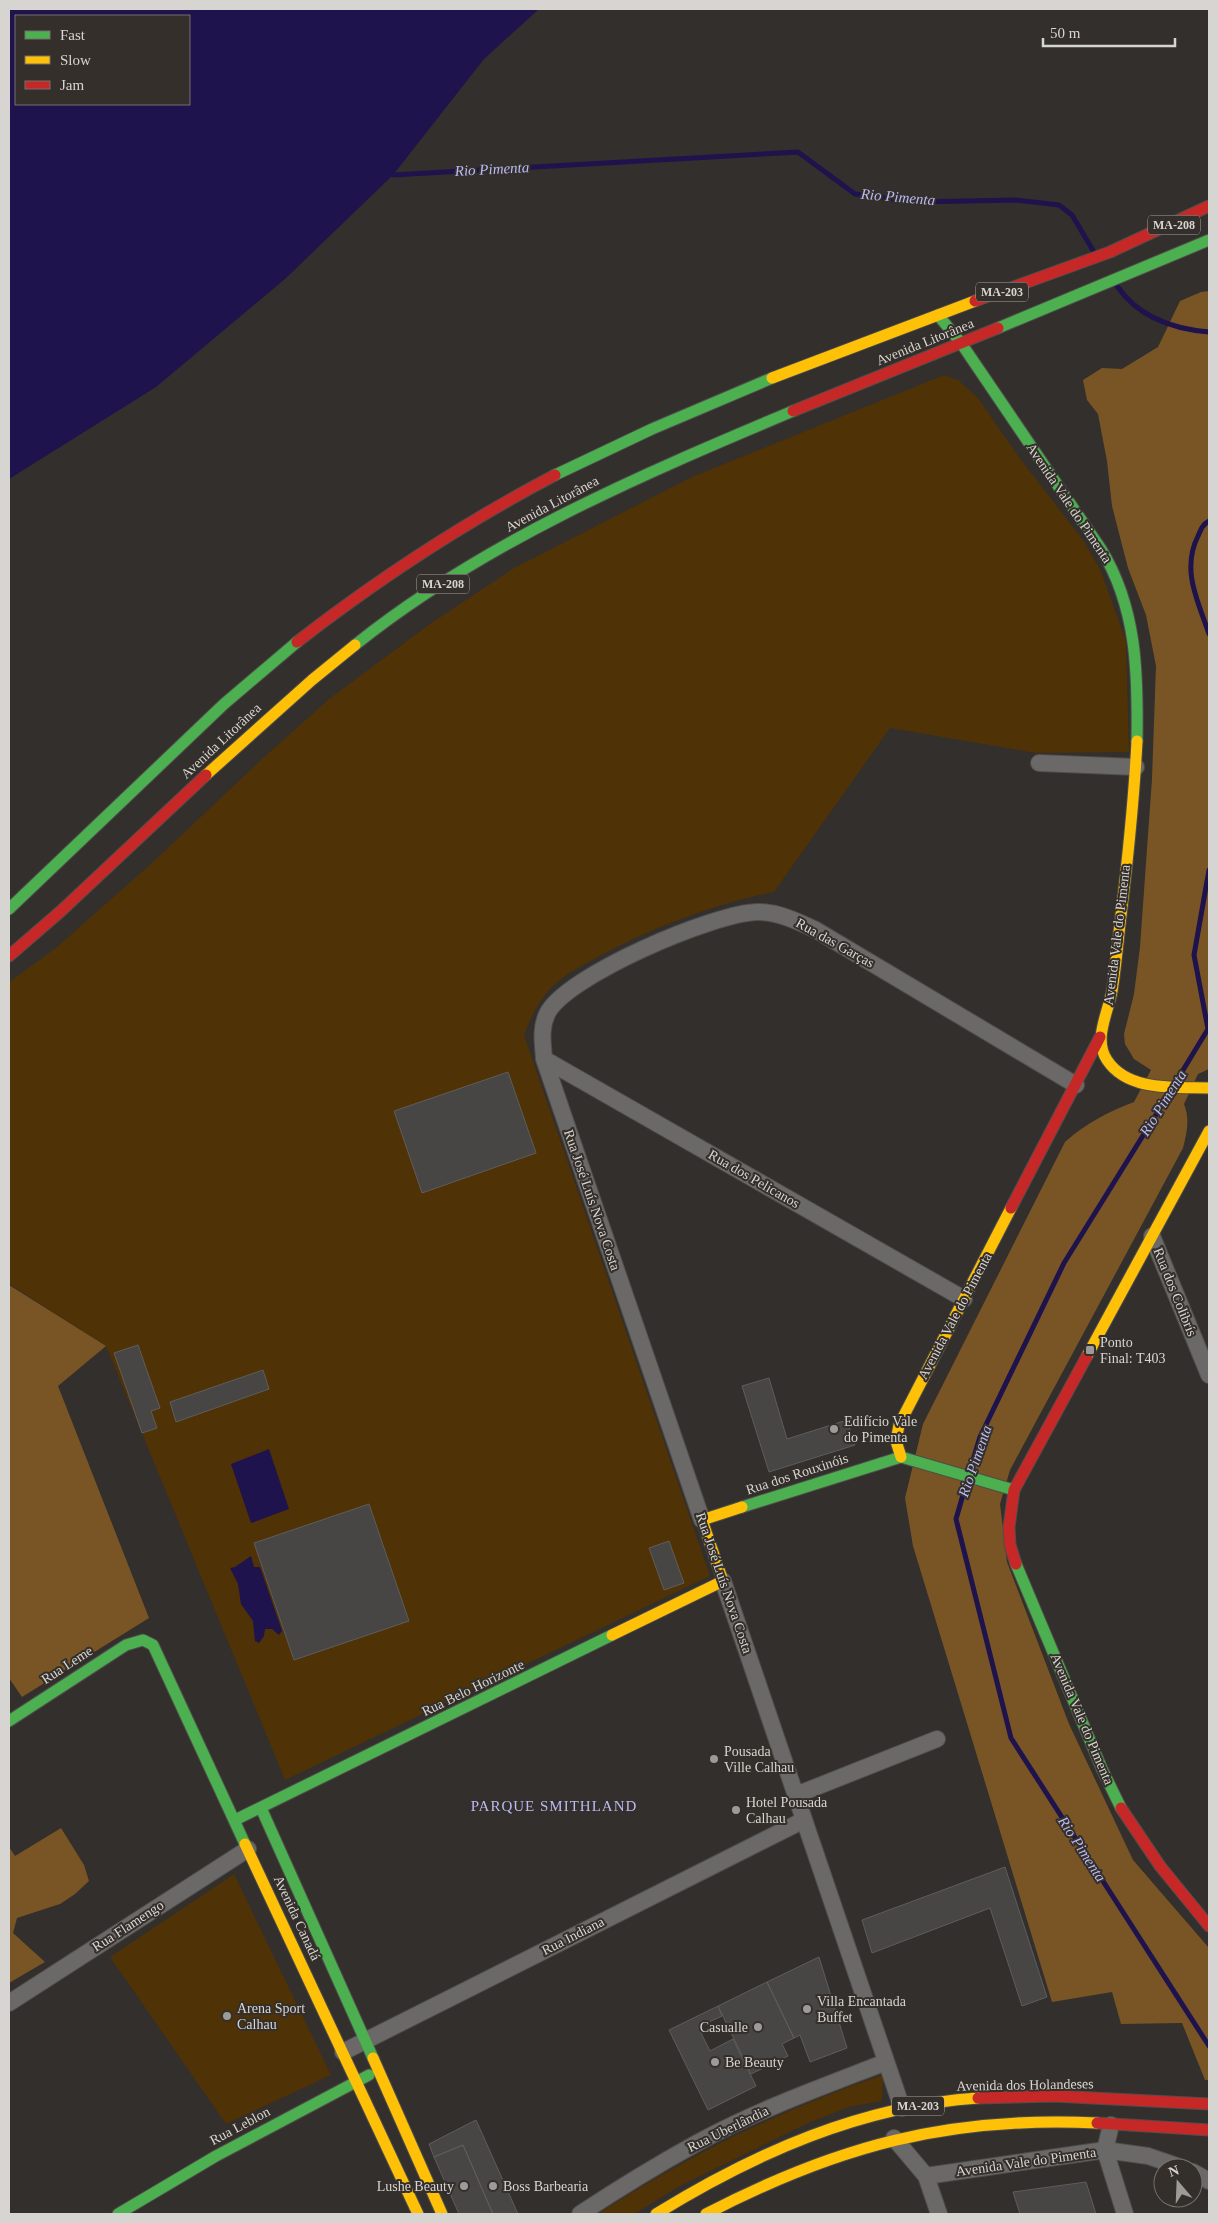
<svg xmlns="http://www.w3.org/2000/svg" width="1218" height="2223" font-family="Georgia,serif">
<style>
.green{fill:#4f3206}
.forest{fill:#795525}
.water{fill:#1e134d;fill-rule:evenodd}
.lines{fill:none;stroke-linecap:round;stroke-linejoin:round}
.stream{stroke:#1e134d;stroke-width:5}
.building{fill:#484644;stroke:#5f5d5b}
.street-casing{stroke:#4f4d4a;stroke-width:18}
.fast-casing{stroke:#4f4d4a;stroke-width:13}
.slow-casing{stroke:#4f4d4a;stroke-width:13}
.jam-casing{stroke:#4f4d4a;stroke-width:13}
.street{stroke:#6b6967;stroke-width:16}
.fast{stroke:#4caf50;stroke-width:11}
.slow{stroke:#ffc107;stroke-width:11}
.jam{stroke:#c62828;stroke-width:11}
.poi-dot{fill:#9d9b98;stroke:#342f2b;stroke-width:2}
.labels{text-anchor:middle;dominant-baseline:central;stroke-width:4;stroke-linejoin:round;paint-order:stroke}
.shield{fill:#342f2b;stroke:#a6a39f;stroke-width:1}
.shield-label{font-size:12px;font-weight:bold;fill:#d7d5d1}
.street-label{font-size:14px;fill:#d7d5d1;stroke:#342f2b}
.poi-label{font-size:14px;fill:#d7d5d1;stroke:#342f2b;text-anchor:start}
.water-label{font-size:15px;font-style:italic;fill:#b9bbf6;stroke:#342f2b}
.neighbourhood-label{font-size:15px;letter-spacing:1px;fill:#b9baf3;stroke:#342f2b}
</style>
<rect width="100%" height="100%" fill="#322f2d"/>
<path class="green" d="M944 375 958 380 978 398 1018 456 1083 540 1100 569 1126 641 1129 752 1036 753 890 728 774 892C713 904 652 928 598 957 583 965 565 974 553 986 539 1000 531 1017 524 1035L710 1576 285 1780 106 1346 9 1284V982L57 947 154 861 262 759 329 699 427 626 514 568 692 477Z
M234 1874 331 2075 226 2124 110 1957Z
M883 2075 882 2101 849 2107 806 2124 680 2186 634 2214H598C687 2156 782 2109 883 2075Z"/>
<path class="forest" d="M1209 291V1069L1198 1074 1184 1104C1190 1119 1187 1132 1183 1148L1010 1470 1000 1504 1007 1562 1069 1724 1133 1860 1209 1948V2080H1205L1182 2023 1121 2024 1112 1992 1052 2002 913 1546 905 1498 923 1424 1065 1142C1086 1123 1108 1112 1134 1102L1151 1070 1134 1059 1125 1044 1124 1034 1134 994 1140 947 1152 779 1156 666 1146 615 1128 568 1112 506 1107 461 1098 414 1087 400 1083 380 1102 368 1122 369 1158 347 1180 301 1201 292Z
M9 1285 106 1346 58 1386 149 1618 22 1697 9 1678Z
M61 1828 84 1865 89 1881 75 1894 60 1904 17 1918 13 1933 45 1962 9 1983V1847L15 1856Z"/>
<path class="water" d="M9 9H539L484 59 393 175 285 279 156 387 9 479ZM16 16H189V104H16Z
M269 1449 289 1509 251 1523 231 1464Z
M251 1556 254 1567H260L282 1631 279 1635 272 1629H265L264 1636 259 1643 255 1641 253 1621 241 1604 238 1584 230 1568 235 1567Z"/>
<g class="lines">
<path class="stream" d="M393 175 798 152 855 194 915 202 1016 200 1059 205 1072 215 1094 252
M1117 286C1138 317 1174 329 1209 332
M1209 521C1203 524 1201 529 1198 536 1181 570 1198 601 1209 634
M1177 1080 1208 1029 1194 955 1209 870
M970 1470 980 1437 1064 1263 1170 1092
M967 1481 956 1519 1011 1738 1209 2046"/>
</g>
<path class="building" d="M508 1072 536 1153 422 1193 394 1111Z
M138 1345 160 1408 151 1411 157 1428 142 1433 114 1353Z
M263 1370 269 1389 176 1422 170 1402Z
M769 1378 787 1439 847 1420 855 1445 769 1472 742 1386Z
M369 1504 409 1621 294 1660 254 1543Z
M669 1541 684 1583 664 1590 649 1548Z
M1005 1867 1047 1997 1022 2006 990 1908 872 1953 862 1920Z
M819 1957 847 2048 810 2062 800 2035 794 2038 767 1982Z
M767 1982 794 2038 782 2044 788 2056 751 2074 718 2006Z
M718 2006 722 2016 698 2027 710 2051 733 2039 756 2086 708 2110 669 2030Z
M476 2120 518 2214H493L463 2145 434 2157 429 2144Z
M463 2145 493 2214H459L434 2157Z
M1086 2182 1096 2214H1020L1013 2192Z"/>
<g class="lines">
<g class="street-casing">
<path id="street" d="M1039 763 1136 767
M544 1059 964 1299
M1152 1236 1209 1375
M702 1520 544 1059C543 1043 540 1029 547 1014 565 976 716 912 758 912 778 912 797 921 816 930L1076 1085
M723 1581 902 2108
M796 1795 937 1739
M9 2003 248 1849
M343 2052 804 1820
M1111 2125 1105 2150 1125 2214
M894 2138 926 2176 939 2214
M1193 2172 1209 2181
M926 2176 1105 2150 1148 2156 1183 2168
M580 2214C618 2189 657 2165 697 2143 757 2110 822 2087 886 2062"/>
</g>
<g class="fast-casing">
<path id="fast" d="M938 315 961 343 1101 549C1137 608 1138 673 1137 741
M998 328 1209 240
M555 475 652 429 772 378
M355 645C485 541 641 475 793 411
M9 909 224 704 297 642
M901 1457 1014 1490
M742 1507 901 1457
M1016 1564 1102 1769 1121 1808
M9 1721 126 1645 143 1640 153 1645 245 1844
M261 1808 373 2058
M235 1820 612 1635
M118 2214 216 2156 369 2075"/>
</g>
<g class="slow-casing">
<path id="slow" d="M772 378 975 301
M1137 741C1134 799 1128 857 1121 915 1118 940 1116 966 1112 991 1108 1013 1093 1039 1107 1060 1128 1092 1176 1087 1209 1088
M206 775 312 680 355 645
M1087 1356 1209 1131
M901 1457 896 1441 899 1425 1011 1208
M612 1635 723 1581 702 1520 742 1507
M245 1844 418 2214
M373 2058 442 2214
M656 2214C755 2153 861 2106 978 2098
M706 2214C837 2146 948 2116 1097 2123"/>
</g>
<g class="jam-casing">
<path id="jam" d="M975 301 1110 252 1209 206
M793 411 998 328
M297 642C378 579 464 523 555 475
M9 956 61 911 206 775
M1011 1208 1100 1037
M1016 1564 1010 1545 1009 1527 1014 1490 1087 1356
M1121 1808 1160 1866 1209 1926
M978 2098 1054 2096 1209 2104
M1097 2123 1209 2130"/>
</g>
<use href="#street" class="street"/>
<use href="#fast" class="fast"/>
<use href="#slow" class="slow"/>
<use href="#jam" class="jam"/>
</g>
<g class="poi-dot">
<rect x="1085" y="1345" width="10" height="10" rx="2.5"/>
<circle cx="834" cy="1429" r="5"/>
<circle cx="714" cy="1759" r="5"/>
<circle cx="736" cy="1810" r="5"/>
<circle cx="807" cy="2009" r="5"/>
<circle cx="227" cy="2016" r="5"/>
<circle cx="758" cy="2027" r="5"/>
<circle cx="715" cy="2062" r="5"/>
<circle cx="464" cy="2186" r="5"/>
<circle cx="493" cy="2186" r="5"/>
</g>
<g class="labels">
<g class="shield">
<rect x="1148" y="215.5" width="52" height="19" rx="4"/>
<rect x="976" y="282.5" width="52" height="19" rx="4"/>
<rect x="417" y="574.5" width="52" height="19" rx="4"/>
<rect x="892" y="2096.5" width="52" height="19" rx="4"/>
</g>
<g class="shield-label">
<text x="1174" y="225">MA-208</text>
<text x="1002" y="292">MA-203</text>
<text x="443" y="584">MA-208</text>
<text x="918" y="2106">MA-203</text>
</g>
<g class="street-label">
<text transform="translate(925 342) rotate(-22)">Avenida Litorânea</text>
<text transform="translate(1069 503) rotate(56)">Avenida Vale do Pimenta</text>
<text transform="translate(552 504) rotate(-28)">Avenida Litorânea</text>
<text transform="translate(221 741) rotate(-43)">Avenida Litorânea</text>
<text transform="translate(1117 935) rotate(-83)">Avenida Vale do Pimenta</text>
<text transform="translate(835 943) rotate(29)">Rua das Garças</text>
<text transform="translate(754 1179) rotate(30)">Rua dos Pelicanos</text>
<text transform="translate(592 1200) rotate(71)">Rua José Luís Nova Costa</text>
<text transform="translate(1175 1292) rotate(68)">Rua dos Colibrís</text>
<text transform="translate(955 1316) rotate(-62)">Avenida Vale do Pimenta</text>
<text transform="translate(797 1474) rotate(-18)">Rua dos Rouxinóis</text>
<text transform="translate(724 1583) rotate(71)">Rua José Luís Nova Costa</text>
<text transform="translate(67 1665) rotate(-33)">Rua Leme</text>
<text transform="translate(473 1688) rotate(-26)">Rua Belo Horizonte</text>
<text transform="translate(1082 1719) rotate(67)">Avenida Vale do Pimenta</text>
<text transform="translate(297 1918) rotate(65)">Avenida Canadá</text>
<text transform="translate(128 1926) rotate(-33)">Rua Flamengo</text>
<text transform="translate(573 1936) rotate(-27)">Rua Indiana</text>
<text transform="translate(1025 2085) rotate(-1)">Avenida dos Holandeses</text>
<text transform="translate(240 2126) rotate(-28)">Rua Leblon</text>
<text transform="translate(728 2129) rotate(-26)">Rua Uberlândia</text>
<text transform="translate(1026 2162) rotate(-8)">Avenida Vale do Pimenta</text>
</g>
<g class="poi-label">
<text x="1100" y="1342">Ponto<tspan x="1100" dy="16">Final: T403</tspan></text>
<text x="844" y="1421">Edifício Vale<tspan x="844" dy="16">do Pimenta</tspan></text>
<text x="724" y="1751">Pousada<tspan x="724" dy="16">Ville Calhau</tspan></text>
<text x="746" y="1802">Hotel Pousada<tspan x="746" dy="16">Calhau</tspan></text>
<text x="817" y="2001">Villa Encantada<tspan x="817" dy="16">Buffet</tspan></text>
<text x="237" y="2008">Arena Sport<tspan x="237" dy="16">Calhau</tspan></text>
<text x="748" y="2027" text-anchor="end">Casualle</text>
<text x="725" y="2062">Be Beauty</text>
<text x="454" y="2186" text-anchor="end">Lushe Beauty</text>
<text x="503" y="2186">Boss Barbearia</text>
</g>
<g class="water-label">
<text transform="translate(492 169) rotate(-3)">Rio Pimenta</text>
<text transform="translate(898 197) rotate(5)">Rio Pimenta</text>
<text transform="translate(1163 1103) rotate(-58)">Rio Pimenta</text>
<text transform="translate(975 1461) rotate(-71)">Rio Pimenta</text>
<text transform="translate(1082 1849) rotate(57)">Rio Pimenta</text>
</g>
<g class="neighbourhood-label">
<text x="554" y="1806">PARQUE SMITHLAND</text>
</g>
</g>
<rect width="1218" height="2223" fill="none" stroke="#d7d5d1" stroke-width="20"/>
<rect x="15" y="15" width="175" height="90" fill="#342f2b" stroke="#75716d"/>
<rect x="25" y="31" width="25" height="8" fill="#4caf50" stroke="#75716d"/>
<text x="60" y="40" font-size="15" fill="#d7d5d1">Fast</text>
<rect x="25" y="56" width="25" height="8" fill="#ffc107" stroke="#75716d"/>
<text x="60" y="65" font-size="15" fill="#d7d5d1">Slow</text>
<rect x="25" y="81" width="25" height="8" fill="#c62828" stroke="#75716d"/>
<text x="60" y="90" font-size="15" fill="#d7d5d1">Jam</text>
<g transform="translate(1178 2183) rotate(341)"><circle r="24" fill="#342f2b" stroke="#75716d"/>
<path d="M0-4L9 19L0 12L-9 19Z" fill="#9d9b98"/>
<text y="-8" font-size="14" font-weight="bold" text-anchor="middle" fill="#d7d5d1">N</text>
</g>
<path d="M1043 38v8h132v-8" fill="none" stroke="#d7d5d1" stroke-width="2.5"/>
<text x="1050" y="38" font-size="15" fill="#d7d5d1" stroke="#342f2b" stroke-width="4" paint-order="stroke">50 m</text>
</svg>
